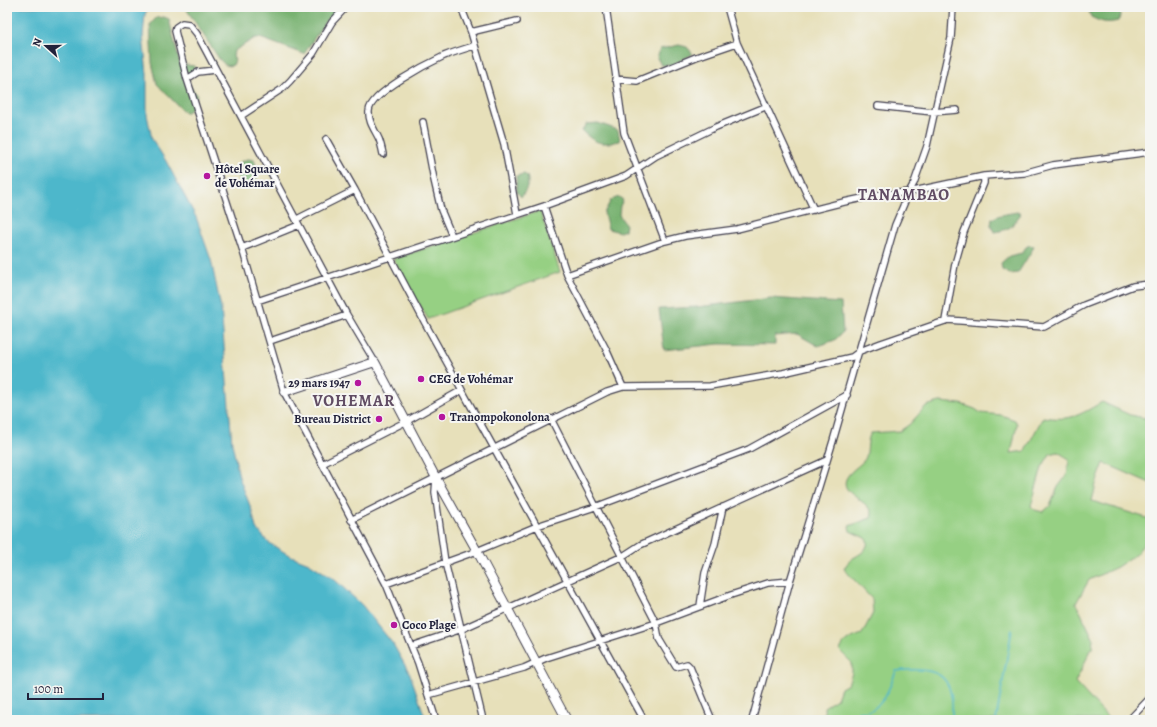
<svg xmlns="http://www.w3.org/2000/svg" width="1157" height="727" font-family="Alegreya,serif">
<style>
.green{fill:#96d083;stroke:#5c795f;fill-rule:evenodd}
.forest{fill:#78b271;stroke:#4d6a56}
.water{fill:#4eb7cb;stroke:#386c83}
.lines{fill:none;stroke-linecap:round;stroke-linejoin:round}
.stream{stroke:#4eb7cb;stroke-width:1.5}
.street-casing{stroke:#403e4e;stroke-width:8}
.secondary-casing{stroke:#403e4e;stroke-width:10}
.street{stroke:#fff;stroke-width:5.5}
.secondary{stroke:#fff;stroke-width:8}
.poi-dot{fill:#b5179e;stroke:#f6f6f2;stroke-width:1.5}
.labels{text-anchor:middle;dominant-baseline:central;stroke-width:4;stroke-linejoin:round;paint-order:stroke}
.poi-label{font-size:12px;font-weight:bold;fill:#22223b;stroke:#f6f6f2;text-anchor:start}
.district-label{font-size:16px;font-weight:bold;letter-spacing:1px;fill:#614d64;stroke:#f6f6f2}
</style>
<rect width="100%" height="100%" fill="#f6f6f2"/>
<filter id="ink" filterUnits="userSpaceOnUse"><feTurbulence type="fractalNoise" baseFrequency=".025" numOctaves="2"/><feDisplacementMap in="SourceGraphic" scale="8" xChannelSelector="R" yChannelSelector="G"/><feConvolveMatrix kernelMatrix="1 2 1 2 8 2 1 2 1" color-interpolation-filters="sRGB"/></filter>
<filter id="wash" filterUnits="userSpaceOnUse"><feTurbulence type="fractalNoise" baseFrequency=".012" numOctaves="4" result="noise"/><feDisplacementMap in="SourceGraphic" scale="16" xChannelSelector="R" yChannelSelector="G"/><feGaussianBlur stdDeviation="0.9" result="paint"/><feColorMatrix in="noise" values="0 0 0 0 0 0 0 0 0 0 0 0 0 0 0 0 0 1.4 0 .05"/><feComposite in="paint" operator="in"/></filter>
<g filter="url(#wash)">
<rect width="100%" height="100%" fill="#e7e0ba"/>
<path class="green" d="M540 211 560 272 428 319 393 259Z
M940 402 961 404 975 409 981 413 1001 415 1015 420 1017 424 1011 453 1025 451 1043 417C1071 421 1078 416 1102 402L1130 415 1150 419V483L1104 463 1096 484 1092 501 1150 519V536L1136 554 1117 567 1089 580 1076 603 1093 638 1092 648 1075 682 1110 720H825L824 707 837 699 841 688 848 684 852 673V663L840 651C843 640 852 638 862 634L873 613 872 599 844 569C851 553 865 558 868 542L865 538 850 531 849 526 871 518 872 515C870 503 853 498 847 489 839 476 860 467 865 459 869 452 866 440 871 433L900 431 910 424 926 406ZM1058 452 1069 459 1067 475 1058 487 1050 506 1043 512 1035 510 1031 506 1042 467 1050 454Z"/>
<path class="forest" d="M185 7H340L325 22 304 54 260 38H255L234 51 233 56 235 60 233 65C227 67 225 65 220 60Z
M1091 7 1106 9 1108 7H1119L1121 15 1118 21C1106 24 1101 22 1091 17L1089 11Z
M164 17 169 19 180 64 194 66 195 68 191 74 183 78 197 95 193 108 185 113 157 84 152 63 150 25 156 18Z
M679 45 687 47 693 54 672 65H661L657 58 660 49Z
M598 123 618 130 620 141C601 145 596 144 582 131L586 124Z
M248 159 254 160 256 165 254 175 260 183 258 187 244 188 239 180 236 170 240 162Z
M524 174 527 176C530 183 526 191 521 197L517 192 516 176Z
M619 197 623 200 620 206 619 215 626 225 625 230 620 232 608 229 604 213 611 200Z
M1017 212 1021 214C1010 227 1013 229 994 232L991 225 992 219C999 214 1008 214 1017 212Z
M1030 245 1034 247 1018 273 1010 274 1002 270 1001 263 1009 256 1022 253 1026 247Z
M771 298 841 303 843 332 835 340 818 346 797 334 775 336V345L719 344 664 350 659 309 697 307Z"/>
<path class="water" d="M7 7H149L145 14 143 36 147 74V115L152 139 166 161 196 217 211 260 221 308 232 443 239 477 252 511 256 528 269 543 289 555 309 563 334 579 362 605 393 644 410 674 426 720H7Z"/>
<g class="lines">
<path class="stream" d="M858 712C882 714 889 689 896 671 936 666 955 673 952 717L941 720
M996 720 1012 629"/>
</g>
</g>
<g filter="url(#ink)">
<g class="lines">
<g class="street-casing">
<path id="street" d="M461 7 471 32 504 144 517 214
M606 7 624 133 665 241
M727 7 737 43 814 210
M471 32 517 21
M187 79 198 72 215 70
M615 79 637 81 696 57 737 43
M878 106 933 112 957 110
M241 116 282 89 290 81 313 54 332 22 346 7
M423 122 434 180 441 210 452 236
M326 139 355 190 425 323 644 720
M383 154C382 149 381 144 379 139 375 130 368 122 369 111 370 93 429 63 444 56 454 52 464 49 474 46
M544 206 567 275 606 349 623 387
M297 219 355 190
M242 248 299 225
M567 275 665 241 685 236 737 229 844 202 877 195 909 192 984 176 1024 173 1053 165 1150 152
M257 301 544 206 626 176 656 156 716 127 765 107
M945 321 955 264 964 232 984 183V176
M270 341 347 315
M375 362 347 315 197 34 189 24 182 23 176 27 175 31 187 79 242 248 284 392 386 584 418 663 436 720
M551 419 656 623 659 639 676 667 687 664 690 667 712 720
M322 464 407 421 462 390
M436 479 435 492 445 562 483 720
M351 520 607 392 623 387 710 386 783 373 852 357 860 351 881 343 948 320 1044 327 1084 305 1133 286 1150 284
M386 584 477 551 537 526 595 507 749 449 847 395
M700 606 705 573 715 544 723 507
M411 646 462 629 623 556 640 545 827 460
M428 695 524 668 546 658 656 623 731 595 768 583 790 581
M752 720 790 581 833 441 895 225 909 192 914 183 927 146 951 38 953 7
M1129 720 1150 698"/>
</g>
<g class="secondary-casing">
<path id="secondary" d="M284 392 375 362 436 478 477 551 567 720"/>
</g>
<use href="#street" class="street"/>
<use href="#secondary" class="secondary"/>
</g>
</g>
<g class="poi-dot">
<circle cx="207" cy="176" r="4"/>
<circle cx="421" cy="379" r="4"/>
<circle cx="358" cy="383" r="4"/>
<circle cx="442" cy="417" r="4"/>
<circle cx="379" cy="419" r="4"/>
<circle cx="394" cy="625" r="4"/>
</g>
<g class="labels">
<g class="poi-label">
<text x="215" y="169">Hôtel Square<tspan x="215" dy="14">de Vohémar</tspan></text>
<text x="429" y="379">CEG de Vohémar</text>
<text x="350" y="383" text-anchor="end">29 mars 1947</text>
<text x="450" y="417">Tranompokonolona</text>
<text x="371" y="419" text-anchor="end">Bureau District</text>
<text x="402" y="625">Coco Plage</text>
</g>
<g class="district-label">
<text x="904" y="195">TANAMBAO</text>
<text x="354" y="401">VOHEMAR</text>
</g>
</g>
<rect width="1157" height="727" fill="none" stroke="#f6f6f2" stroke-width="24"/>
<g transform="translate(46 46) rotate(291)" stroke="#f6f6f2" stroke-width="3" paint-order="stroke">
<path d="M0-3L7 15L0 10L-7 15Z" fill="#22223b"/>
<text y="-6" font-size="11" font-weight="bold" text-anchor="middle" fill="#22223b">N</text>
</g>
<path d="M28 693v6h75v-6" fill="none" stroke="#22223b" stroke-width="2"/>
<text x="34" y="693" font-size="12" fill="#22223b" stroke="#f6f6f2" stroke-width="3" paint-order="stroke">100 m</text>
</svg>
